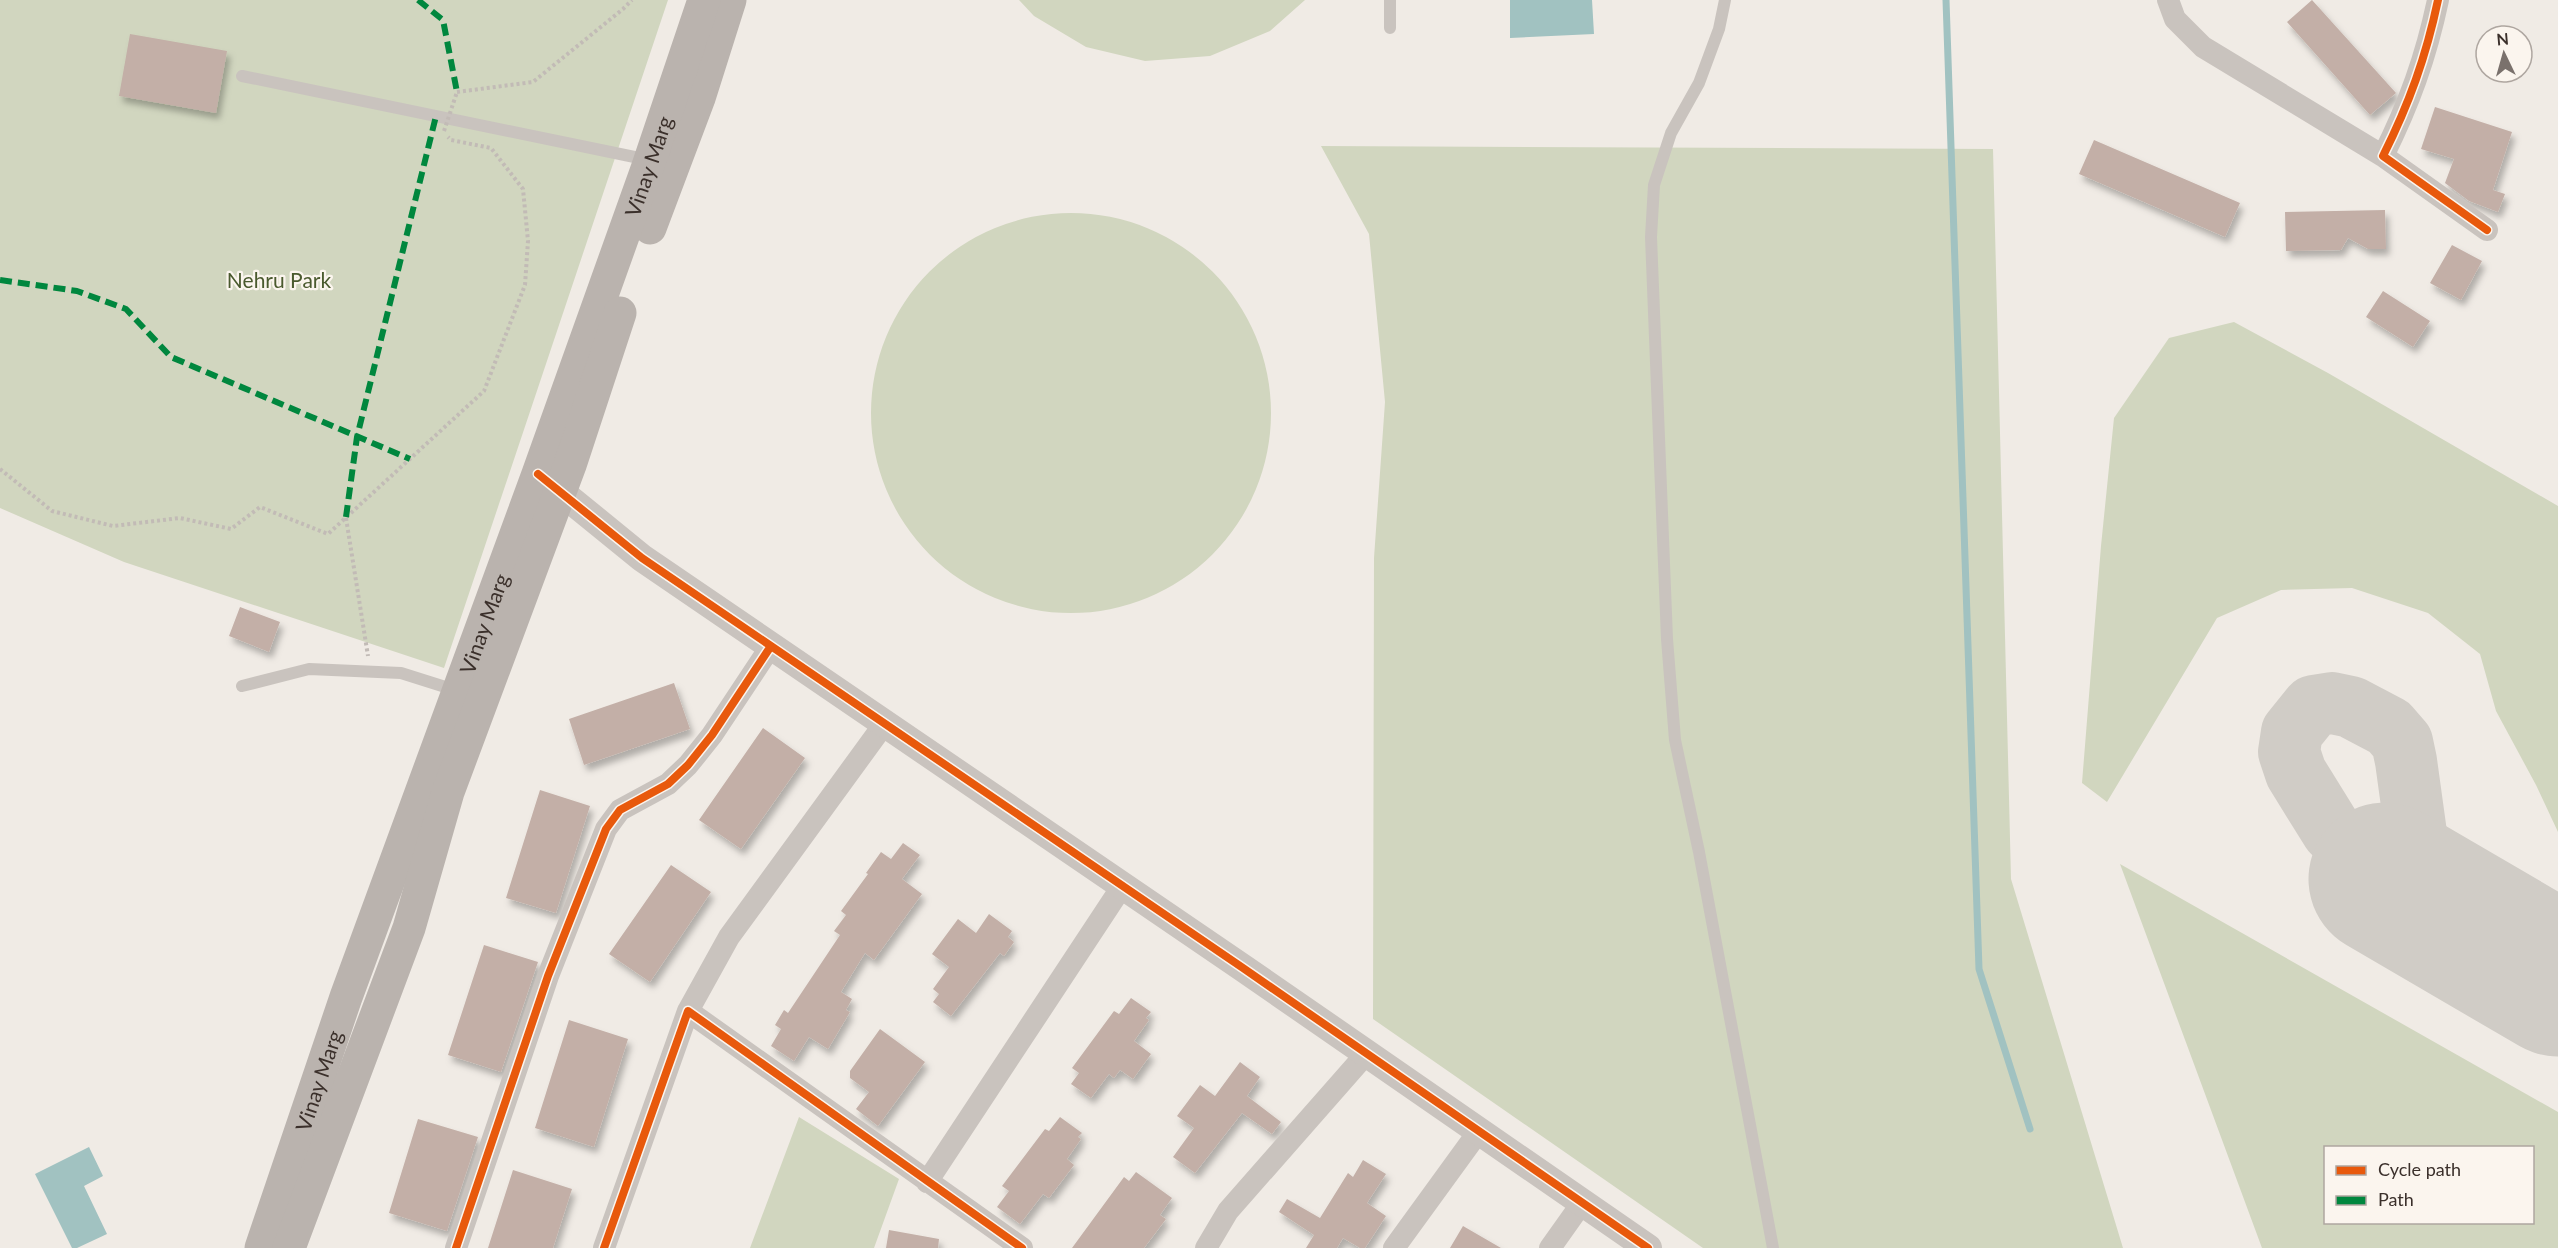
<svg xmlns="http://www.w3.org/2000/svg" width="2558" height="1248" font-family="Lato,sans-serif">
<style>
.green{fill:#d1d6bf;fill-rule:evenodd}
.water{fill:#a1c2c1}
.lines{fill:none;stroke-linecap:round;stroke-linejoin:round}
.stream{stroke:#a1c2c1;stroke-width:7}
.taxiway{stroke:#d0ccc6;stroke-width:62}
.runway{stroke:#d0ccc6;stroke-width:153}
.building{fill:#c3afa7;filter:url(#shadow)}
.path{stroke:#c2bbb6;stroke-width:4;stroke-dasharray:3 3;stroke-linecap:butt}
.service{stroke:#c9c3be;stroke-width:12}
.minor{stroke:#c9c3be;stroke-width:22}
.tertiary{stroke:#c9c3be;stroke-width:28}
.secondary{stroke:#bab3ae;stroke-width:33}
.path-bridge{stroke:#c2bbb6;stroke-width:4;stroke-dasharray:3 3;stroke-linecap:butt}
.quiet{stroke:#00873e;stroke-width:6;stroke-dasharray:12 6;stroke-linecap:butt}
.cycleway-casing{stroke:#fbf5ee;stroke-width:11}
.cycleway{stroke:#e8590c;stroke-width:8}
.labels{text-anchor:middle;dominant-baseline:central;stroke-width:4.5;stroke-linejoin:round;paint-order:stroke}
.street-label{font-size:21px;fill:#3b302b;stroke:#fbf5ee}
.park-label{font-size:21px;fill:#4a5a2e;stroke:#fbf5ee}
</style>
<defs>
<filter id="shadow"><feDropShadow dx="3.5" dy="6" stdDeviation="3" flood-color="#0004"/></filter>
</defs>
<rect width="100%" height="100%" fill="#f0ebe5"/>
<path class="green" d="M0 0H668L444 668 124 562 0 508Z
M1019 0H1305L1270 31 1210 56 1145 61 1086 47 1034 16Z
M1321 146 1993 149 2011 879 2123 1248H1703L1373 1019 1374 558 1385 402 1369 234Z
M871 413a200 200 0 1 1 400 0a200 200 0 1 1-400 0Z
M2234 322 2328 373 2558 506V832L2536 785 2496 711 2480 654 2428 613 2352 588 2281 590 2217 618 2107 802 2082 783 2101 546 2114 418 2169 338Z
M2120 864 2558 1112V1248H2262ZM2326 1148H2532V1222H2326Z
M799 1117 899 1179 874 1248H750Z"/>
<path class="water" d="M1510 0H1592L1594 34 1510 38Z
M89 1147 103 1176 84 1186 107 1234 77 1248H72L35 1174Z"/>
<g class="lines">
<path class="stream" d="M1946 0 1979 969 2030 1129"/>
<path class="taxiway" d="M2385 879 2332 831 2296 773 2289 752 2292 732 2313 706 2332 703 2351 707 2389 727 2402 742 2406 761 2418 848 2451 918"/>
<path class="runway" d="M2385 879 2558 980"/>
</g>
<path class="building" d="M2312 0 2396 93 2370 115 2287 22Z
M130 34 227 51 216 113 119 96Z
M2435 107 2512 132 2493 190 2505 194 2498 212 2469 201 2445 183 2454 159 2421 149Z
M2094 140 2240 203 2225 237 2079 174Z
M2385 210 2386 249H2368L2348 238 2341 250 2286 251 2285 212Z
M2452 245 2482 261 2461 300 2430 283Z
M2383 291 2430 321 2413 347 2366 317Z
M240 607 280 622 269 652 229 636Z
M674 683 690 729 584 765 569 719Z
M763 728 805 758 741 849 699 820Z
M540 790 590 806 556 913 506 898Z
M903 843 920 855 902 879 922 894 874 960 865 953 841 992 852 999 846 1010 850 1012 828 1049 809 1037 794 1061 771 1046 781 1029 775 1025 784 1010 788 1013 840 935 834 931 846 915 841 911 868 874 866 873 881 852 891 859Z
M671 865 711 892 650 982 609 954Z
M989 914 1012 931 1008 937 1014 942 1004 956 1000 953 951 1016 933 1002 939 994 933 989 949 967 932 954 958 919 976 933Z
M484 945 538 962 501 1072 448 1055Z
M1131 998 1151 1012 1146 1018 1149 1020 1134 1041 1151 1054 1133 1079 1120 1070 1114 1078 1109 1074 1091 1098 1071 1084 1079 1073 1072 1068 1114 1011 1119 1014Z
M569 1020 628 1039 594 1147 535 1128Z
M880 1029 925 1062 878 1126 856 1109 869 1092 850 1078V1071Z
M1240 1062 1260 1077 1247 1096 1281 1122 1272 1134 1242 1113 1195 1173 1173 1157 1194 1128 1177 1116 1200 1085 1215 1096Z
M1060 1117 1082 1133 1078 1137 1081 1139 1067 1159 1074 1165 1049 1198 1043 1194 1020 1224 997 1207 1009 1191 1002 1186 1045 1129 1049 1131Z
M418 1119 478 1137 447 1231 389 1213Z
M1363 1160 1386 1174 1367 1203 1386 1216 1365 1248H1360L1343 1238 1337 1248H1306L1314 1235 1279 1212 1287 1199 1320 1218 1348 1173 1353 1177Z
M513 1170 572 1189 553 1248H488Z
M1136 1172 1172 1198 1160 1215 1166 1219 1144 1248H1072L1124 1177 1129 1181Z
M1463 1226 1501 1248H1450Z
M889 1230 939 1239 938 1248H886Z"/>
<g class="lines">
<path class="path" d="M457 92 533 82 623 9 632 0
M0 469 52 511 113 526 180 518 231 529 260 507 328 534 484 391 525 285 528 241 523 189 491 148 451 140 448 137
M346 518 368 656"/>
<path class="service" d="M1390 0V28
M1725 0 1719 29 1699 83 1671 133 1654 185 1651 237 1667 639 1675 740 1699 852 1773 1248
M242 76 649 160
M242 686 309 669 401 673 458 691"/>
<path class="minor" d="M2168 0 2175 19 2203 47 2383 156
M2438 0C2426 57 2409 104 2383 156L2487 230
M688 1011 729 937 885 723
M927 1182 1123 885
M456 1248 548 976 606 829 620 810 668 784 688 765 712 735 771 646
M604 1248 688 1011 1022 1248
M1206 1248 1228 1211 1366 1054
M1394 1248 1479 1131
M1550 1248 1582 1203"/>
<path class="tertiary" d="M545 479 642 558 1243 968 1648 1248"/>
<g class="secondary">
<path d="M650 228 699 98 730 0"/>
<path id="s1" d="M261 1248 346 997 538 474 647 169 704 0"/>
<path d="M289 1248 409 928 448 792 570 465 620 313"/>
</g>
<path class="path-bridge" d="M444 131 457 92"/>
<path class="quiet" d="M418 0 443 20 457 92
M0 280 77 291 126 309 171 357 410 459
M346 517 357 437 436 116"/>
<g class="cycleway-casing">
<path id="cycleway" d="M2438 0C2426 57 2409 104 2383 156L2487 230
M538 474 642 558 1243 968 1648 1248
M456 1248 548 976 606 829 620 810 668 784 688 765 712 735 771 646
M604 1248 688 1011 1022 1248"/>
</g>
<use href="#cycleway" class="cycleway"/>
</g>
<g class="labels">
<g class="street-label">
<text stroke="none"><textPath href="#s1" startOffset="1149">Vinay Marg</textPath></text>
<text stroke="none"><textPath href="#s1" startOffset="663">Vinay Marg</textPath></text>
<text stroke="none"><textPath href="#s1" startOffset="177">Vinay Marg</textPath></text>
</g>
<g class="park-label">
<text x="279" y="279">Nehru Park</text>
</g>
</g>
<rect x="2324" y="1146" width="210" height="78" fill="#fbf5ee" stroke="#aea6a0" stroke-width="1.5"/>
<rect x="2336" y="1166" width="30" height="9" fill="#e8590c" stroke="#aea6a0" stroke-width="1.5"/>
<text x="2378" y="1176" font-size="18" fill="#3b302b">Cycle path</text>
<rect x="2336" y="1196" width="30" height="9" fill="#00873e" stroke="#aea6a0" stroke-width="1.5"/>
<text x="2378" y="1206" font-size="18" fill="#3b302b">Path</text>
<g transform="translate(2504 54) rotate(355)"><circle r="28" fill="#fbf5ee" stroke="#aea6a0" stroke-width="1.5"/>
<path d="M0-4.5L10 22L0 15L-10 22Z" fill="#7a716c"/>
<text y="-9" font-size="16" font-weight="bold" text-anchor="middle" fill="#3b302b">N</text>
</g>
</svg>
